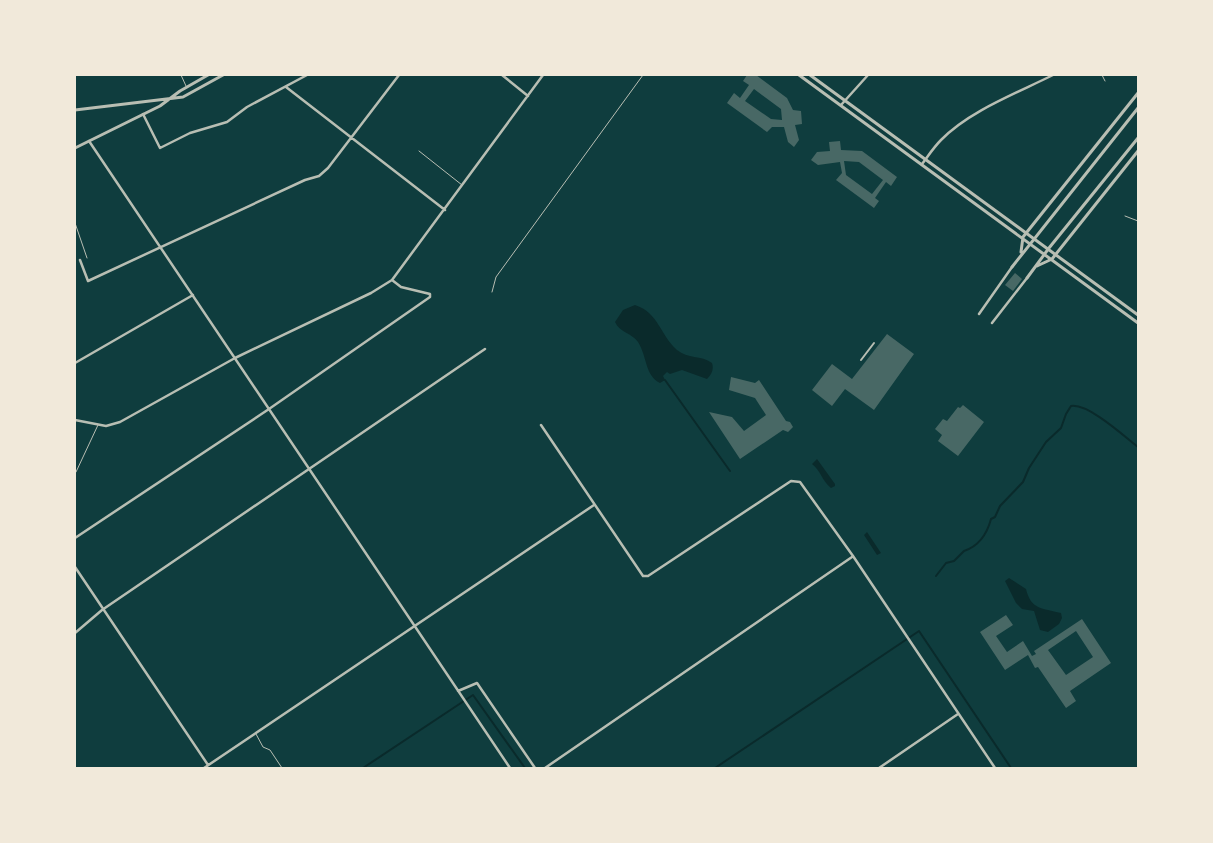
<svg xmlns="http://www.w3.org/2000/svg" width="1213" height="843" font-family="Karla,sans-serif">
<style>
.water{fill:#0a2a2b}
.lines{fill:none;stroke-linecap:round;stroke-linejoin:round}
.stream{stroke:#0a2a2b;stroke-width:2}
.building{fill:#486865;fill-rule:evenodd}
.service{stroke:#b8beb3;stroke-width:1}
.pedestrian{stroke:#b8beb3;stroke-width:2}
.minor{stroke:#b8beb3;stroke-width:2.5}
.tertiary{stroke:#b8beb3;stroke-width:3}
</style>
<rect width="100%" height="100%" fill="#0f3d3e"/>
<path class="water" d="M635 305C659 313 660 335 677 350 688 359 701 355 712 363 714 369 712 374 707 379L682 370 670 374 667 372 663 376 665 380 660 383C645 376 647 356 638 342 632 333 620 333 615 322L623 310Z
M817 459 835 484V486L831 488C822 481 821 471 812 464Z
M867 532 881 553 877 555 864 535Z
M1009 578 1026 589C1031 610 1042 608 1061 613L1062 618 1059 624 1048 632 1040 630 1034 611 1022 609 1016 603 1005 581Z"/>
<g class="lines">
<path class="stream" d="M665 380 730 471
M936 576 946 563 954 561 964 551C979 546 987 534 991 519L995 517 1000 506 1023 482 1029 468 1046 442 1061 428 1066 414 1071 406C1088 403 1124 436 1138 447
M363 768 473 695 525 768
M715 768 919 631 1011 768"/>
</g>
<path class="building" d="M747 75H756L787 98 793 110 801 111 802 124 795 125 799 140 794 147 788 142 784 127H772L767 132 727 103 734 93 740 98 749 85 743 81ZM754 89 781 109 782 120 771 119 745 101Z
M840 141 841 150 862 151 897 177 891 186 886 182 875 198 879 201 874 208 836 180 842 173 840 162 818 165 811 160 817 152 830 151 829 142ZM844 161 859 162 883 180 872 194 846 175Z
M1015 273 1022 279 1013 291 1005 285Z
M887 334 914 354 874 410 845 389 832 406 812 390 832 364 852 379Z
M731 377 755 383 759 380 786 421 790 422 793 427 788 432 783 430 740 459 709 412 732 417 744 431 766 415 755 398 729 390Z
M963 405 984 422 958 456 938 441 942 435 935 429 943 419 947 421 958 407 960 408Z
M1006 615 1013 625 996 636 1007 652 1023 641 1032 656 1036 654 1034 651 1082 619 1111 663 1070 691 1076 701 1066 708 1038 667 1035 668 1028 655 1005 670 980 632ZM1076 631 1093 657 1066 675 1048 650Z"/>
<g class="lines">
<path class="service" d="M181 75 186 86
M1102 75 1105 81
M419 151 462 185
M1125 216 1138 221
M75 223 87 258
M492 292 496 277 643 75
M76 472 98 425
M256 734 263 747 270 750 282 768"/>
<path class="pedestrian" d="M861 360 874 343"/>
<path class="minor" d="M502 75 528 96
M286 87 445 210
M841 105 868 75
M143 114 160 148 190 133 227 122 247 107 307 75
M89 141 510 768
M922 164C928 156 934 147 941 140 969 111 1017 93 1053 75
M80 260 88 281 305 180 319 176 328 168 399 75
M979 314 1012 267
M992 323 1027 278
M75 363 193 295
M75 420 106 426 120 422 235 358 371 293 392 280 543 75
M541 425 643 576H648L791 481 800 482 853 556 995 768
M75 538 269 409 430 297V294L401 287 392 280
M75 567 208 765
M75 633 102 610 485 349
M458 691 477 683 535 768
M204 768 594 505
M545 768 852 557
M879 768 958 714"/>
<path class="tertiary" d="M799 75 1138 323
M810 75 1138 315
M75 110 183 97 223 75
M75 148 160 106 180 91 208 75
M1021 252 1023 237 1138 93
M1037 266 1052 259 1138 151
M1012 267 1138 108
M1027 278 1049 248 1138 138"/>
</g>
<rect width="1213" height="843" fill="none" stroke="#f1e9da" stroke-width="152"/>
</svg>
